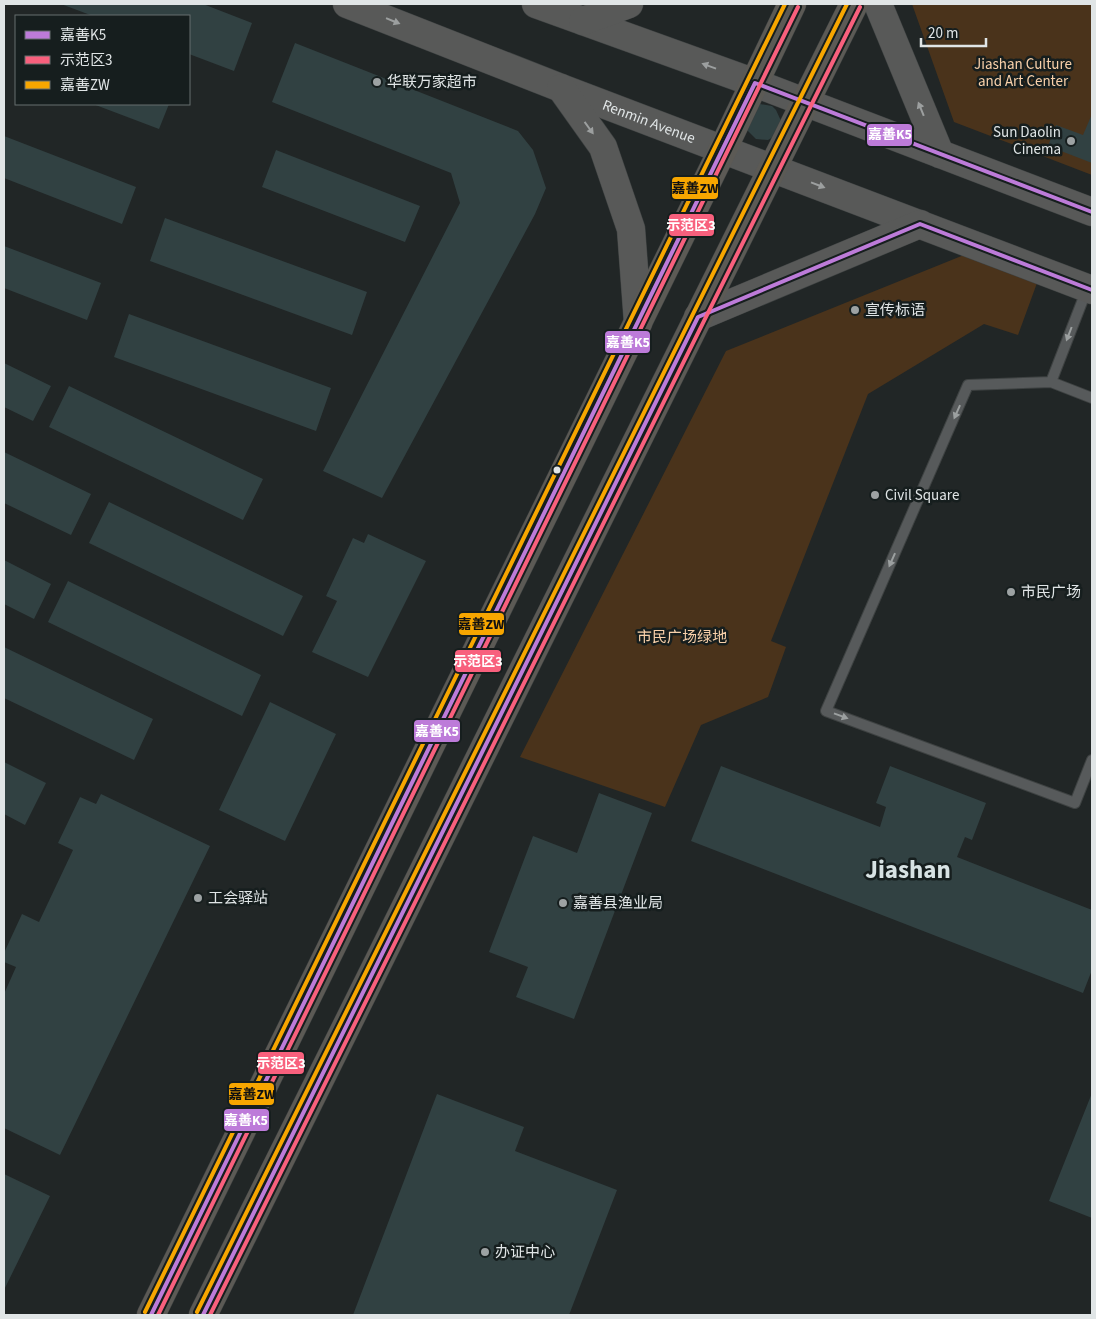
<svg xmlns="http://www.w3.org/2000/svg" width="1096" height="1319" font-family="'Source Sans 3','Noto Sans SC',sans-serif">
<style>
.green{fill:#4a331b}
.building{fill:#314142}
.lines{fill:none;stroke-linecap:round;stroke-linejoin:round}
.lane-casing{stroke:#3e4242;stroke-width:12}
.secondary-casing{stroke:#3e4242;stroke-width:29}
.primary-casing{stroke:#3e4242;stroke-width:29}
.lane{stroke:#575a5b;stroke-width:10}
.secondary{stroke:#585958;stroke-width:28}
.primary{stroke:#5c5a55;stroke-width:28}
.bus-1-casing{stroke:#161e1e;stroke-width:8}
.bus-2-casing{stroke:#161e1e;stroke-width:8}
.bus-3-casing{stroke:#161e1e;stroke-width:8}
.bus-1{stroke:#bd7bd9;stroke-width:4}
.bus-2{stroke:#f8607d;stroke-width:4}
.bus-3{stroke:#f7a600;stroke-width:4}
.oneway{fill:#9c9f9f}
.oneway2{fill:#9ca0a0}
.poi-dot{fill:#9da2a3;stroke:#161e1e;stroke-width:2}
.bus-dot{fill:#e0e5e6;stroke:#161e1e;stroke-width:2}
.labels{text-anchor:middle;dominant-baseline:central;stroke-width:5;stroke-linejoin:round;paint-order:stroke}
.park-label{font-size:15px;fill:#f9d1aa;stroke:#161e1e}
.poi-label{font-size:15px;fill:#e0e5e6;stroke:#161e1e;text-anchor:start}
.street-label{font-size:15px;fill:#e0e5e6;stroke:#161e1e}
.town-label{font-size:25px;font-weight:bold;fill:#d7e2e3;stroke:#161e1e}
.line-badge{stroke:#161e1e;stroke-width:2}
.badge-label{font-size:14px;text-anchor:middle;font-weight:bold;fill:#fff}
.pale-badge-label{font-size:14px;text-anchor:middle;font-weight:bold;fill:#111}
</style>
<rect width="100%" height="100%" fill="#212626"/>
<path class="green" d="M912 4H1092V175L954 122Z
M964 255 1037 283 1018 335 984 324 868 394 771 641 786 647 768 697 701 725 665 807 520 757 726 351Z"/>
<path class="building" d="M61 4H203L252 23 234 71 189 54V16H93Z
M295 43 518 131 533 150 546 188 535 214 382 498 323 471 460 203 451 173 272 102Z
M93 104H169L159 129Z
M760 104 772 106 776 110 781 121 773 137 768 140 756 139 747 130 755 105Z
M1092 114V163L1048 146 1056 125 1083 135Z
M4 136 136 187 122 224 4 178Z
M276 150 420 206 405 242 262 187Z
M165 218 367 292 352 335 150 261Z
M4 246 101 283 87 320 4 288Z
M129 314 331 388 316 431 114 357Z
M4 363 51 386 33 421 4 407Z
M69 386 263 479 243 520 49 427Z
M4 452 91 494 71 535 4 503Z
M109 502 303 596 283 636 89 543Z
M368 534 426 561 368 677 312 652 337 601 326 596 353 538 364 543Z
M4 560 51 584 34 619 4 604Z
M68 581 261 675 242 716 48 622Z
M4 647 153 719 134 760 4 698Z
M270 702 336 734 285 841 219 810Z
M4 762 46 783 25 825 4 814Z
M721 766 880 827 886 807 876 803 890 766 986 803 972 840 965 837 957 857 1092 910V970L1083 993 691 841Z
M599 793 652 813 574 1019 516 997 528 967 489 952 533 836 577 853Z
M101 794 210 846 60 1155 4 1128V994L16 967 4 962V953L22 914 39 922 73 850 58 843 80 797 96 804Z
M1092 1093V1218L1049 1201Z
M437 1094 524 1127 515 1151 617 1190 569 1315H353Z
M4 1174 50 1196 4 1290Z"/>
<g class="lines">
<g class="lane-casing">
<path id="lane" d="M1087 289 1051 382 968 385 826 711 1075 803 1092 760
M1051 382 1092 398"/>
</g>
<g class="secondary-casing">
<g id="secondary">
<path id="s1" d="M347 4 561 88 1092 290"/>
<path d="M536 4 755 83 1092 212"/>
<path d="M878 4 940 154"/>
<path d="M583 21 629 4"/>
<path d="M561 88 603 147 631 229 638 323"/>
<path d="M698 317 920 224"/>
</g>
</g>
<g class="primary-casing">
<path id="primary" d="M151 1315 723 149 792 4
M203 1315 854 4"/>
</g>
<use href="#lane" class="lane"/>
<use href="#secondary" class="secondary"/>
<use href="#primary" class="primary"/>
<g class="bus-1-casing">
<path id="bus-1" d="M151 1315 755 83 1092 212
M203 1315 698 317 920 224 1092 290"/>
</g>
<g class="bus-2-casing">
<path id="bus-2" d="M158 1315 798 7
M210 1315 860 7"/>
</g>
<g class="bus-3-casing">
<path id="bus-3" d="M145 1312 785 4
M197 1312 847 4"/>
</g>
<use href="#bus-1" class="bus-1"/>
<use href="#bus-2" class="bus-2"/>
<use href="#bus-3" class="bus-3"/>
</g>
<defs><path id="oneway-solid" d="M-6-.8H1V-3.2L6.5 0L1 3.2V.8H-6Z" transform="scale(1.25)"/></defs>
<g class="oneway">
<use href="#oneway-solid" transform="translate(393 21) rotate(22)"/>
<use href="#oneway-solid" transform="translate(709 66) rotate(-160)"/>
<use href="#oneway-solid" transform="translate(921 109) rotate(-112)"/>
<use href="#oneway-solid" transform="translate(589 128) rotate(54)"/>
<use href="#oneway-solid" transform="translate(818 185) rotate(21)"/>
</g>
<g class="oneway2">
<use href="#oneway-solid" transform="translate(1069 334) rotate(111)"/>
<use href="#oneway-solid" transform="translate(957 412) rotate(114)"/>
<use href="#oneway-solid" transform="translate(892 560) rotate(114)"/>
<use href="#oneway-solid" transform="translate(841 716) rotate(20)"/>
</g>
<g class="poi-dot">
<circle cx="377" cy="82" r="5"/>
<circle cx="1071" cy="141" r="5"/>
<circle cx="855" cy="310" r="5"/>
<circle cx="875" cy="495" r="5"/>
<circle cx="1011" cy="592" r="5"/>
<circle cx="198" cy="898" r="5"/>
<circle cx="563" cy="903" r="5"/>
<circle cx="485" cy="1252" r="5"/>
</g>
<circle class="bus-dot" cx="557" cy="470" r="4.5"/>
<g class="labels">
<g class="park-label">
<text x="1023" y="64">Jiashan Culture<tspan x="1023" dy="17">and Art Center</tspan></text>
<text x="682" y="637">市民广场绿地</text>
</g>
<g class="poi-label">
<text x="387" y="82">华联万家超市</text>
<text x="1061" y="132" text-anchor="end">Sun Daolin<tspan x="1061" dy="17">Cinema</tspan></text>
<text x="865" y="310">宣传标语</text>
<text x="885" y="495">Civil Square</text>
<text x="1021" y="592">市民广场</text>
<text x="208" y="898">工会驿站</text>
<text x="573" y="903">嘉善县渔业局</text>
<text x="495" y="1252">办证中心</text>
</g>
<g class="street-label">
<text stroke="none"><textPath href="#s1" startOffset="324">Renmin Avenue</textPath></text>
</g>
<g class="town-label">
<text x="908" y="870">Jiashan</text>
</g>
</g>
<g class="line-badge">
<rect x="866" y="123" width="47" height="24" rx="5" fill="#bd7bd9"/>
<rect x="671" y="176" width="48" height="24" rx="5" fill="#f7a600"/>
<rect x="668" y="213" width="47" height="24" rx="5" fill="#f8607d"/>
<rect x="604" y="330" width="47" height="24" rx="5" fill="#bd7bd9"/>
<rect x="458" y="612" width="47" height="24" rx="5" fill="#f7a600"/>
<rect x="454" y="649" width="48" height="24" rx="5" fill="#f8607d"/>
<rect x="413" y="719" width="48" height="24" rx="5" fill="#bd7bd9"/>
<rect x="257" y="1051" width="48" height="24" rx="5" fill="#f8607d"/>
<rect x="228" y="1082" width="47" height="24" rx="5" fill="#f7a600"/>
<rect x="223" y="1108" width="47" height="24" rx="5" fill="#bd7bd9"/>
</g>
<g class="badge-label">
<text x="890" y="139">嘉善K5</text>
<text x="691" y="230">示范区3</text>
<text x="628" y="347">嘉善K5</text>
<text x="478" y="666">示范区3</text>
<text x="437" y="736">嘉善K5</text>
<text x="281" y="1068">示范区3</text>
<text x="246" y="1125">嘉善K5</text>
</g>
<g class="pale-badge-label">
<text x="695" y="193">嘉善ZW</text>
<text x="481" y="629">嘉善ZW</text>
<text x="252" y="1099">嘉善ZW</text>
</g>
<rect width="1096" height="1319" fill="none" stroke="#e0e5e6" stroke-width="10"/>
<rect x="15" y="15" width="175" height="90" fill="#161e1e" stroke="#676e6e"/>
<rect x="25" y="31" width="25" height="8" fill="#bd7bd9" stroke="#676e6e"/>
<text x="60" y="40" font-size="15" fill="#e0e5e6">嘉善K5</text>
<rect x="25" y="56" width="25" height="8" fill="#f8607d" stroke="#676e6e"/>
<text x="60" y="65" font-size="15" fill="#e0e5e6">示范区3</text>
<rect x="25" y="81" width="25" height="8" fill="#f7a600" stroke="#676e6e"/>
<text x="60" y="90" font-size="15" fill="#e0e5e6">嘉善ZW</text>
<path d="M921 38v8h65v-8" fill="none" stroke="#e0e5e6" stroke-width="2.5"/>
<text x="928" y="38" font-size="15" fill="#e0e5e6" stroke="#161e1e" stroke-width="4" paint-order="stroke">20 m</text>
</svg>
